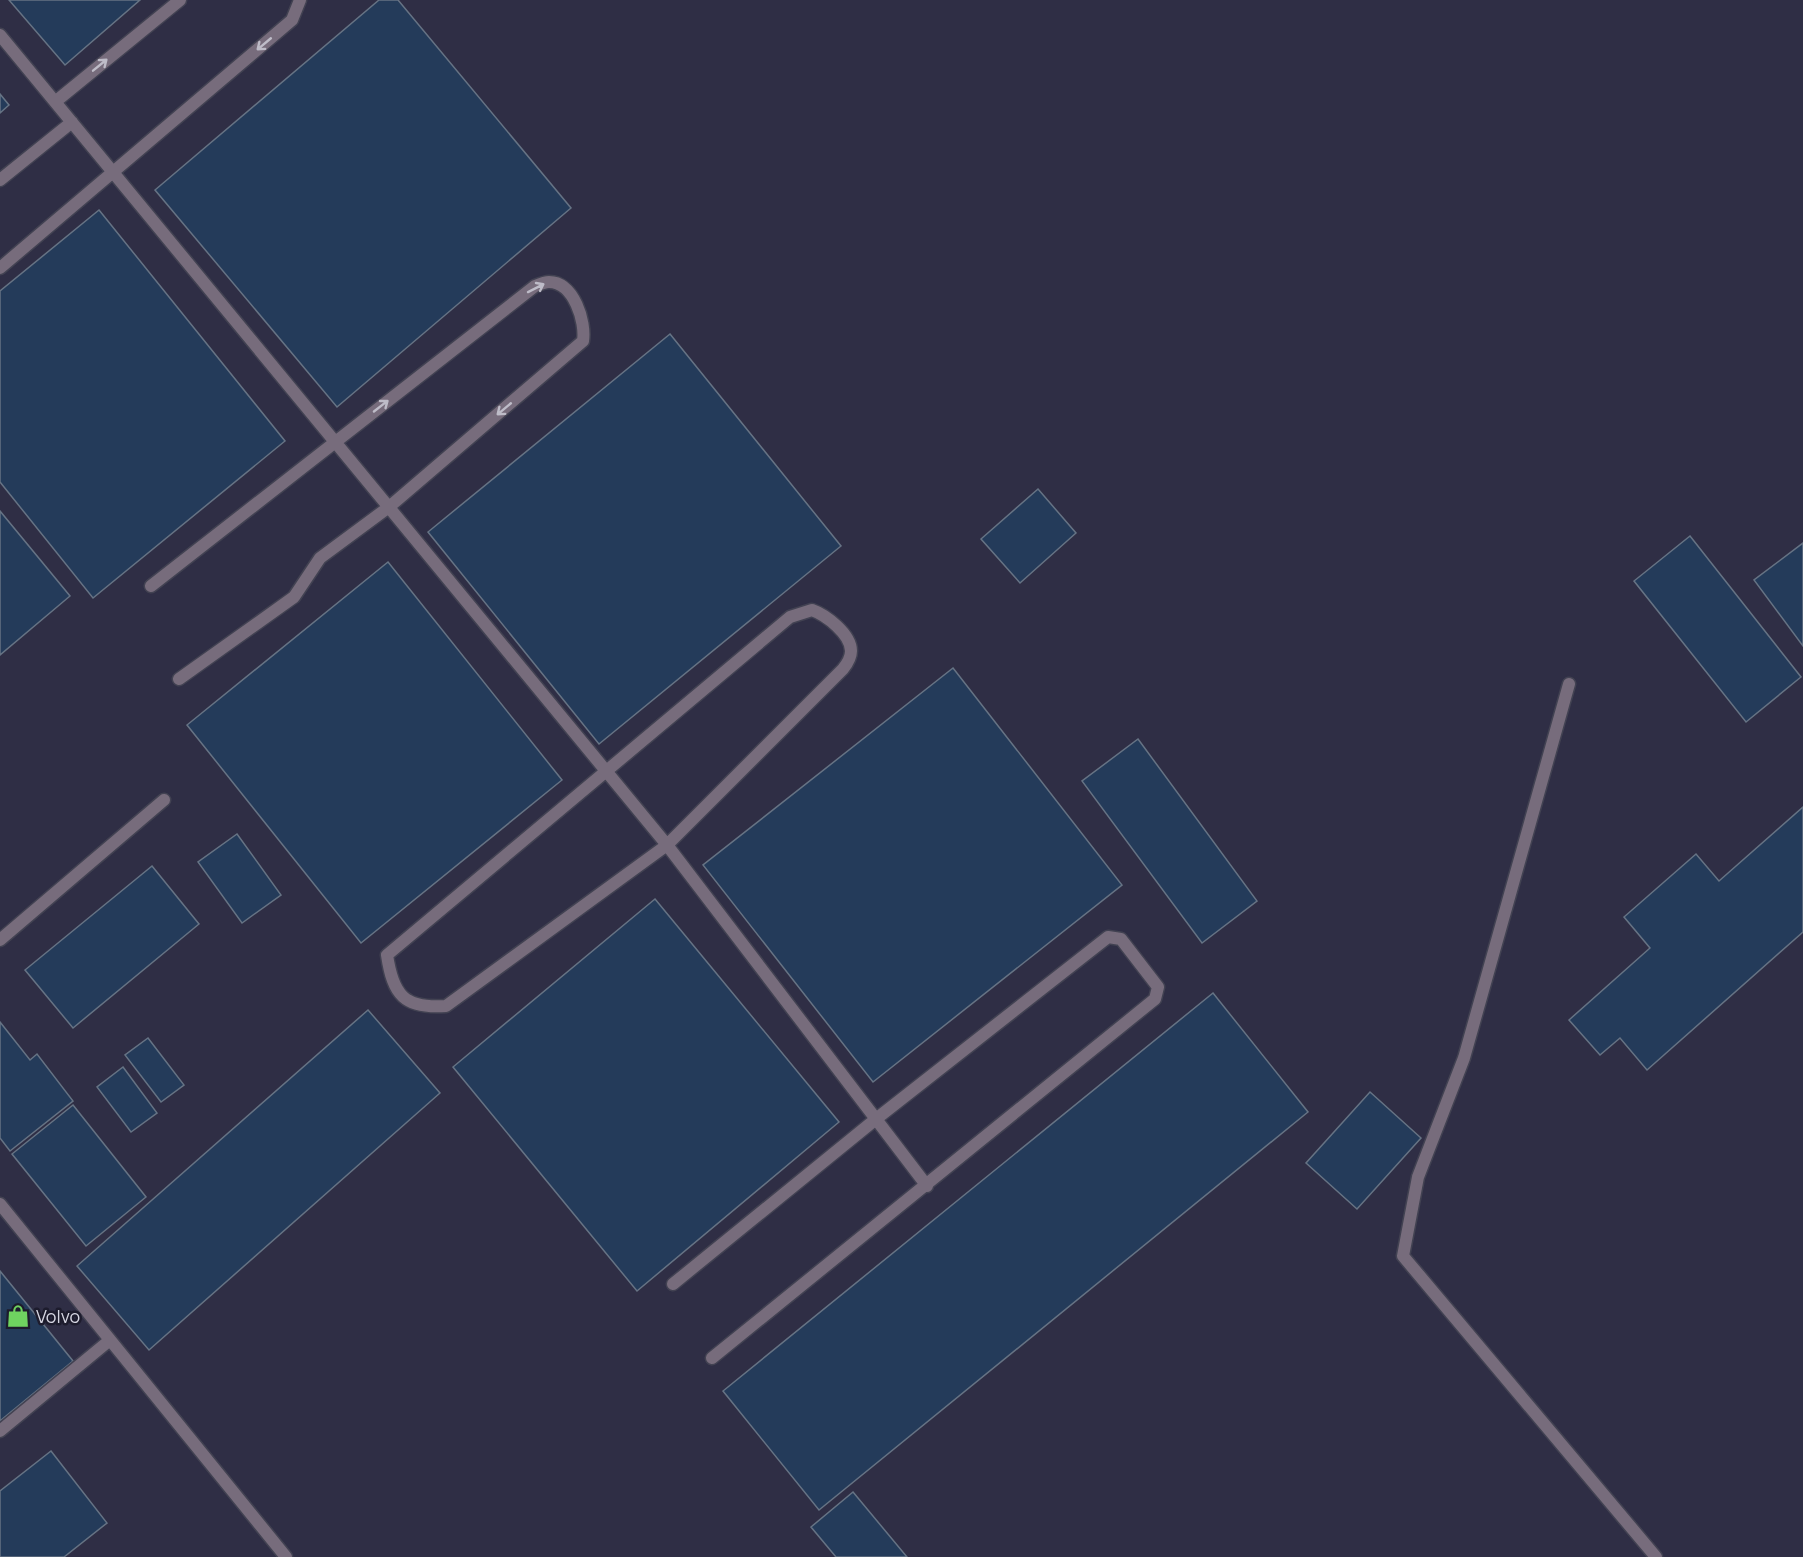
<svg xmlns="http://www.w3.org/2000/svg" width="1803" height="1557" font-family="Manrope,sans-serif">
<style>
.built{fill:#2f2e45}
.building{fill:#243b5a;stroke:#667384;stroke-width:1.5}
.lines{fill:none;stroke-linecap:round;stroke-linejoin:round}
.service-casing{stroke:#424252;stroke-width:15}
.service{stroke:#776c7c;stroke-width:12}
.oneway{stroke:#bebcc8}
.labels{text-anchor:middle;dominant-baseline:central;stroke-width:5;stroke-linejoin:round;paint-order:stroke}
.poi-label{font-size:18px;fill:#d6d6e2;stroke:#1d1c2d;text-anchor:start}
</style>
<rect width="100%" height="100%" fill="#262637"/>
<path class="built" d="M0 0H1803V1557H0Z"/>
<path class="building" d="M9 0H140L65 65Z
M379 0H398L571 208 337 407 155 190Z
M0 94 9 105 0 113Z
M99 210 285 441 93 598 0 482V291Z
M670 334 841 546 599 744 428 532Z
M1038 489 1076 533 1020 583 981 539Z
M0 511 70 596 0 655Z
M1690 536 1801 677 1746 722 1634 581Z
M1803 543V646L1754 580Z
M388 562 562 780 361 943 187 725Z
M953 668 1122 885 873 1082 703 865Z
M1138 739 1257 901 1202 943 1082 781Z
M1803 807V932L1647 1070 1620 1038 1600 1055 1569 1020 1650 948 1624 917 1696 854 1719 881Z
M237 834 281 895 242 923 198 862Z
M152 866 199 924 73 1028 25 970Z
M655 899 839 1122 637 1291 453 1067Z
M1213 993 1308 1112 819 1510 723 1391Z
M368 1010 440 1093 149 1350 77 1266Z
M0 1022 30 1060 37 1054 73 1101 10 1151 0 1138Z
M148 1038 184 1085 161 1102 125 1055Z
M123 1067 157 1113 131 1132 97 1087Z
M1370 1092 1421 1138 1357 1209 1306 1163Z
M73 1105 146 1197 86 1246 12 1154Z
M0 1271 73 1361 0 1421Z
M51 1451 107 1523 64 1557H0V1491Z
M853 1492 907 1557H836L811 1527Z"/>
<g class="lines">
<g class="service-casing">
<path id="service" d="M0 35 667 845 927 1186
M55 102 180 0
M0 180 72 122
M0 268 292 20 300 0
M151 586 535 286C540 284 545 282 549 282 574 282 586 322 583 341L389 507 320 558 294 597 179 679
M812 610C826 615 851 634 851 651 851 658 847 664 843 669L667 845 446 1006C404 1009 393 995 387 955L790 617Z
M1569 684 1464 1058 1418 1177 1403 1256 1656 1557
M0 940 164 800
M0 1204 286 1557
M673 1284 876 1119 1108 937 1121 939 1158 987 1155 999 712 1358
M0 1431 110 1340"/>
</g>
<use href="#service" class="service"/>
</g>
<defs><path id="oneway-shaft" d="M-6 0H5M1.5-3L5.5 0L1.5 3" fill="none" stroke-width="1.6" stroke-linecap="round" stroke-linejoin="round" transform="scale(1.5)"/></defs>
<g class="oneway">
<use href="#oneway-shaft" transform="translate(264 44) rotate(140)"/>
<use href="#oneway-shaft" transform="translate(100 65) rotate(-39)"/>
<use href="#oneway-shaft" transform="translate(536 288) rotate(-27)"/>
<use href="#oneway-shaft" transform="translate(381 406) rotate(-38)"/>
<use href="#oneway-shaft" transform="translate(504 409) rotate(140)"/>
</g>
<defs>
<g id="shop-bare" transform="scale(1.8)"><path d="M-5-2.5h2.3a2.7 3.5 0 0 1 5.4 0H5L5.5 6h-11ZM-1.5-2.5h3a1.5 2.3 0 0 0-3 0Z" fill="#6fd360" stroke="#1d1c2d" stroke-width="2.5" paint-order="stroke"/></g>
</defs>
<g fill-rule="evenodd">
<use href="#shop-bare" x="18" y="1316"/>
</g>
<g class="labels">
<g class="poi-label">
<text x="36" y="1316">Volvo</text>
</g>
</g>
</svg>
